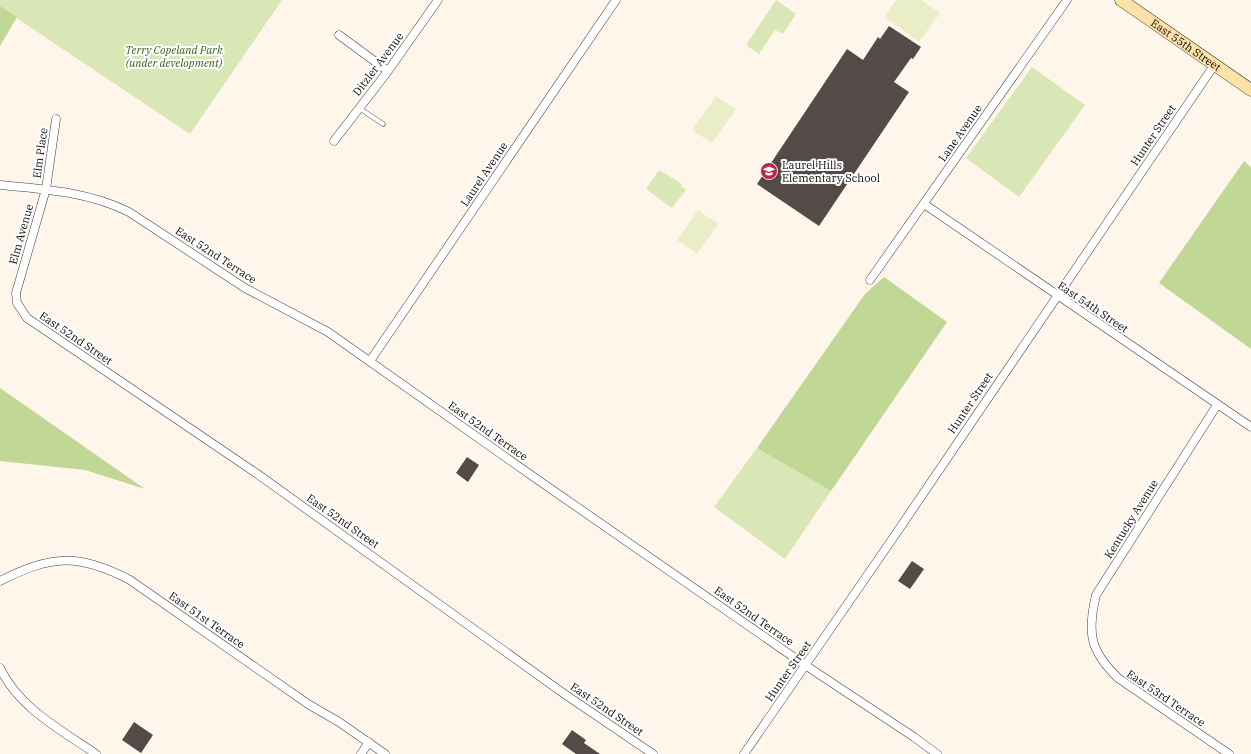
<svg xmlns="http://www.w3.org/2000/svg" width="1251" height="754" font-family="'IBM Plex Serif',serif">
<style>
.green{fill:#d9e7b6}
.forest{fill:#c0d796}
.pitch{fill:#e9eec7}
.building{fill:#544a48}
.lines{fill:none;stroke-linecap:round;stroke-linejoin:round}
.lane-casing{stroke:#3e3e3e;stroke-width:5}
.street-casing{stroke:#3e3e3e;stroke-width:9}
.secondary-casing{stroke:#2d2d2d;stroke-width:13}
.lane{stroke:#fff;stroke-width:4}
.street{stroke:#fff;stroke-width:8}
.secondary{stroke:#fce2a7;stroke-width:12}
.labels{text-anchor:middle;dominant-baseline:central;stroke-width:4;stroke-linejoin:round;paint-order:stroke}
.street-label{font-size:11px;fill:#0b0b0b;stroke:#fff}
.park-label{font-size:11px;font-style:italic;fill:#39601e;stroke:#fff}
.poi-label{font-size:11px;fill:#0b0b0b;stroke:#fff;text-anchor:start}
</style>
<rect width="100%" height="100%" fill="#fef6ea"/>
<path class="green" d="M0 0H282L190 134 0 7Z
M776 0 796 14 783 34 775 30 759 54 746 45Z
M1032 67 1085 105 1019 197 966 158Z
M659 170 682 184 681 186 686 190 672 208 646 189Z
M757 448 831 491 785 559 714 507Z"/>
<path class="forest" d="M0 6 17 17 0 46Z
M1244 161 1251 167V349L1159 283Z
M884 277 947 322 831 491 757 448 865 294Z
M0 388 145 489 85 470 0 461Z"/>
<path class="pitch" d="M896 0H921L940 13 919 42 884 17Z
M716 96 736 109 712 143 692 130Z
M698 210 718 224 697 254 677 240Z"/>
<path class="building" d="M889 26 921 47 913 59 911 58 894 82 909 92 819 226 757 184 847 49 863 60 878 37 880 39Z
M467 457 479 465 468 482 456 473Z
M912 561 924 569 910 589 898 581Z
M134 722 153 735 141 753 122 740Z
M572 730 586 740 584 743 600 754H576L562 744Z"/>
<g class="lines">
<g class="lane-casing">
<path id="lane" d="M359 108 383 124"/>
</g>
<g class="street-casing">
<path id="street" d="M339 35 388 71
M56 119 46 189 16 293 17 303 27 318 256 473 563 693 653 754
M334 141 388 71 438 0
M0 185C44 189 89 192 129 212L245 288 328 332 538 480 805 665 914 737 937 754
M924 204 1251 427
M870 280 1067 0
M370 361 616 0
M1217 405 1096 595C1087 633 1090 651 1118 678L1229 754
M0 581C52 555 78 553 130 580L308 704 339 722 385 754
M0 668C18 707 61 730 96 754
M361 754 369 742
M744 754 893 538 1215 64"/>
</g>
<g class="secondary-casing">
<g id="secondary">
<path id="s1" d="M1121 0 1251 90"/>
</g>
</g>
<use href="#lane" class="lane"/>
<use href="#street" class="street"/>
<use href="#secondary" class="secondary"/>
</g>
<defs>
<g id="school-disc" transform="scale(0.9)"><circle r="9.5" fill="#b6284c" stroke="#fff"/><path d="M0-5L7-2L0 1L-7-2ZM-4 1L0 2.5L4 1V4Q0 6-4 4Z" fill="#fff"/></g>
</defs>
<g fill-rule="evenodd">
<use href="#school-disc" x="769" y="171"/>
</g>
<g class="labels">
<g class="street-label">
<text stroke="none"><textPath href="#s1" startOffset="79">East 55th Street</textPath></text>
<text transform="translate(378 64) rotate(-53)">Ditzler Avenue</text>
<text transform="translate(960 133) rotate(-55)">Lane Avenue</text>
<text transform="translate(1153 135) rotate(-56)">Hunter Street</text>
<text transform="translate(40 153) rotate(-82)">Elm Place</text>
<text transform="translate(484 174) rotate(-56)">Laurel Avenue</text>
<text transform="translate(21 234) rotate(-74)">Elm Avenue</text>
<text transform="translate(216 255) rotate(33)">East 52nd Terrace</text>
<text transform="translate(1093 307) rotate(34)">East 54th Street</text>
<text transform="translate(76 338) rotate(34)">East 52nd Street</text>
<text transform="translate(970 403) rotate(-56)">Hunter Street</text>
<text transform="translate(488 431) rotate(35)">East 52nd Terrace</text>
<text transform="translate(1131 519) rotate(-58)">Kentucky Avenue</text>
<text transform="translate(343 521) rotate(35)">East 52nd Street</text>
<text transform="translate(754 616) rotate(35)">East 52nd Terrace</text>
<text transform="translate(207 620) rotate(35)">East 51st Terrace</text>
<text transform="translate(788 671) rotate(-55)">Hunter Street</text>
<text transform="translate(1166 698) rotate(34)">East 53rd Terrace</text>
<text transform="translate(607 709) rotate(34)">East 52nd Street</text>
</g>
<g class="park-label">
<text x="174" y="50">Terry Copeland Park<tspan x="174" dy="13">(under development)</tspan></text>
</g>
<g class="poi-label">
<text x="782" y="165">Laurel Hills<tspan x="782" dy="13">Elementary School</tspan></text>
</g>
</g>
</svg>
